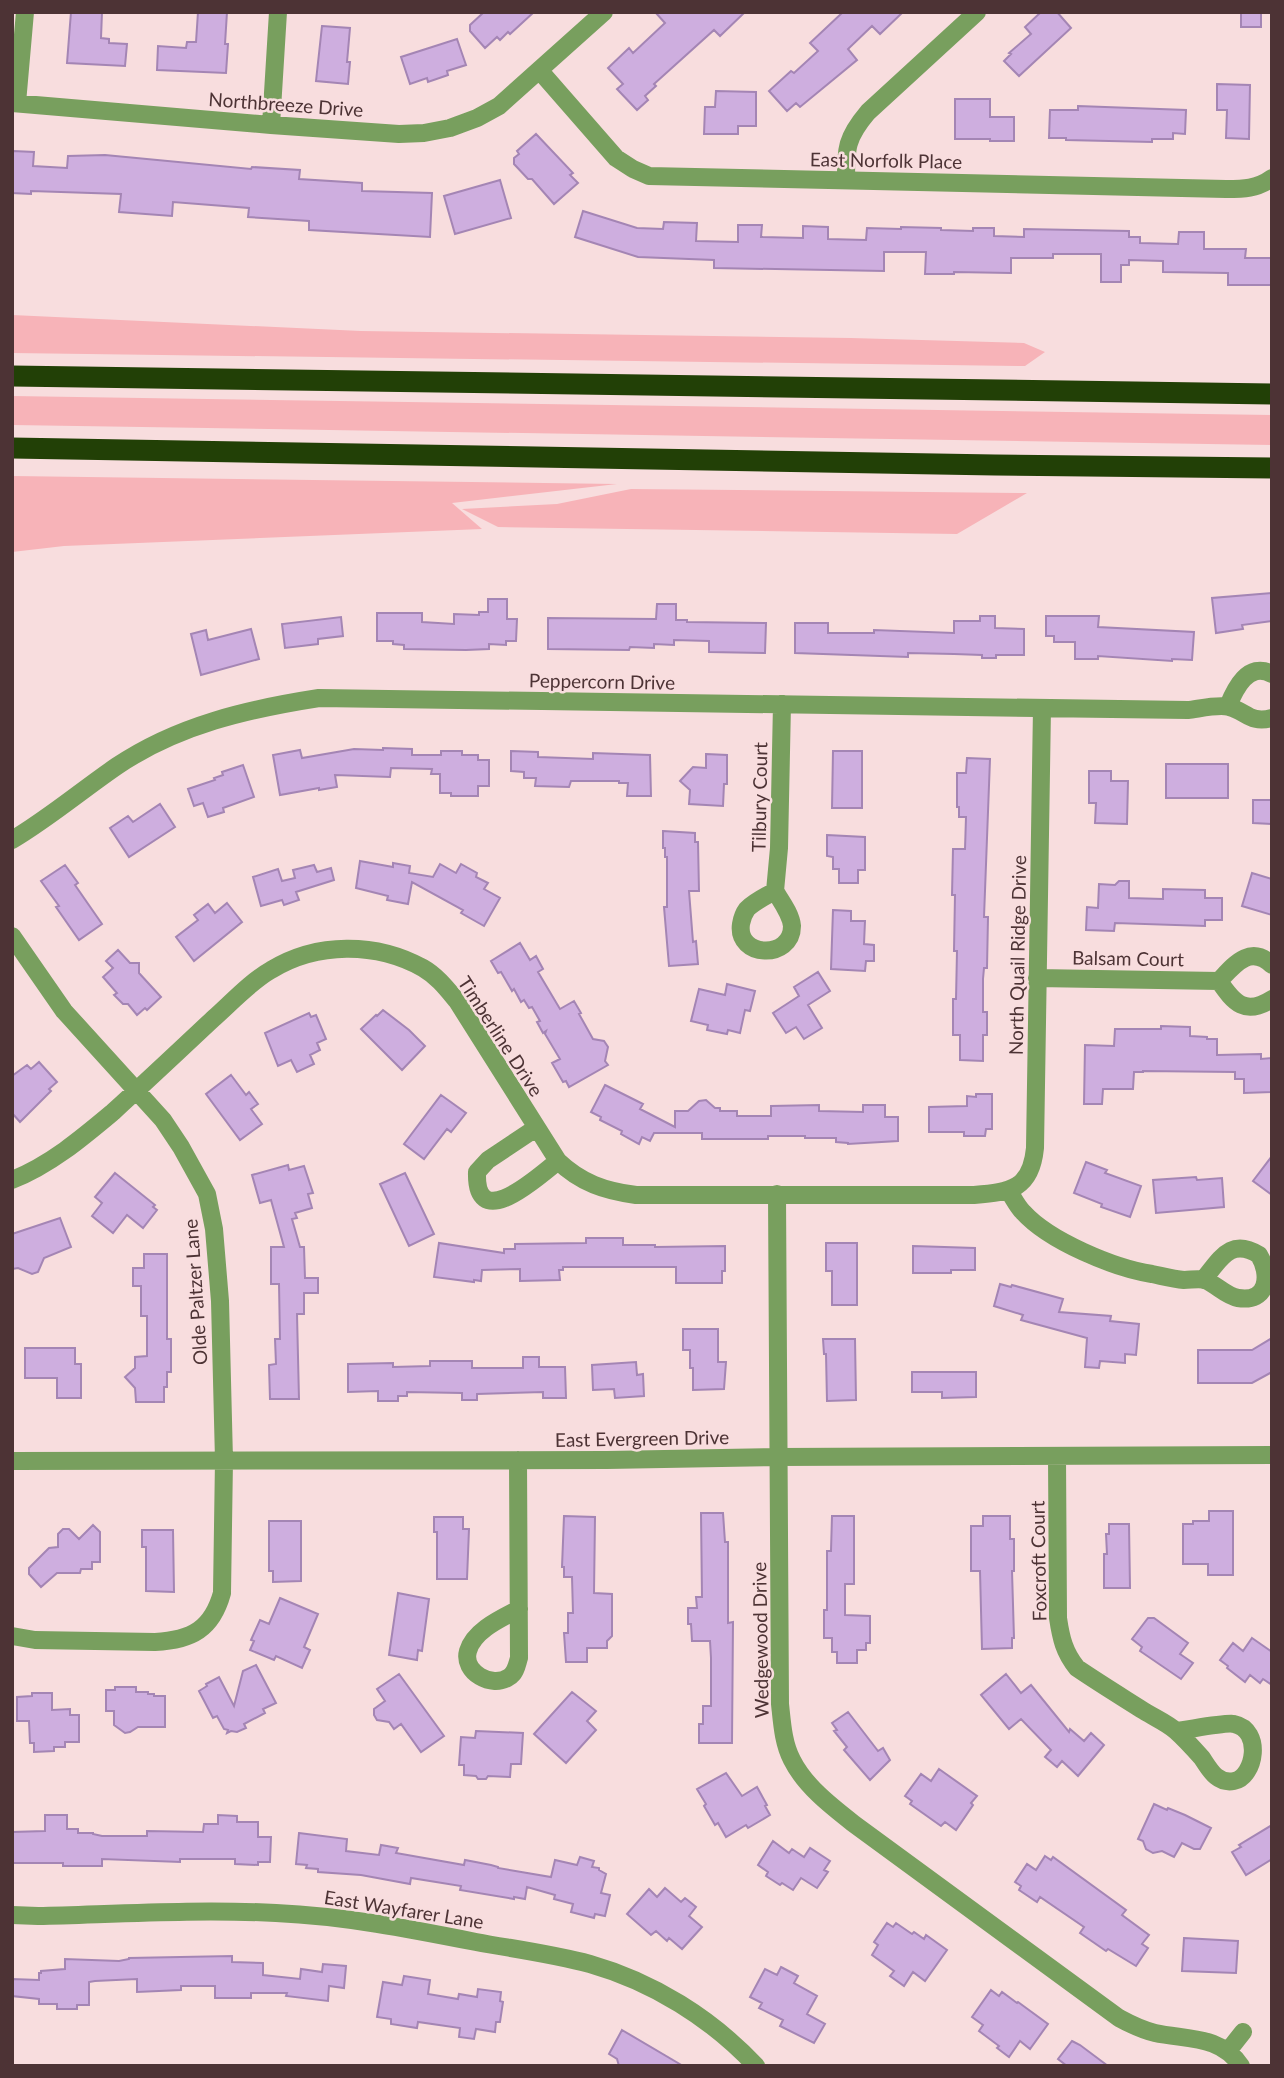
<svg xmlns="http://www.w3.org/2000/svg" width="1284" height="2078" font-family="Lato,sans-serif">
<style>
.green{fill:#f7b3b8}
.building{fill:#ceaedf;stroke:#a485b4;stroke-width:2}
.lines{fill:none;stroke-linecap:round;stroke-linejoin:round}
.minor{stroke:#789f5e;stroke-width:18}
.highway{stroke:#224006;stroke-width:21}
.labels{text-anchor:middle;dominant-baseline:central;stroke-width:5;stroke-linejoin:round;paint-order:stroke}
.street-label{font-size:19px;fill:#4d3335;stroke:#f8ddde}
</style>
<rect width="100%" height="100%" fill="#f8ddde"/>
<path class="green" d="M12 315 361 331 851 338 1024 343 1045 352 1025 366 12 353Z
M12 396 1272 415V445L12 425Z
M12 476 617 484 452 503 482 529 64 546 12 552Z
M631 489 1027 493 957 534 498 527 462 509 557 504Z"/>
<path class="building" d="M71 12H102L101 38 109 39V43L127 44 125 66 67 63Z
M198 12H227L225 44H228L226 73 157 70 158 46 186 48 187 42H196Z
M484 12H534L510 34 508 32 500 40 497 37 485 48 470 31V25Z
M655 12H745L720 36 714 30 654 84 656 86 645 96 648 100 637 110 617 89 623 84 608 68 629 48 633 53 665 23Z
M843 12H903L880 34 872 26 848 49 857 60 800 107 796 103 787 111 769 91 791 71 794 73 818 51 810 43Z
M1041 12H1057L1071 28 1019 76 1004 61 1011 54 1009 53 1031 34 1025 27Z
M1241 12H1261V27H1241Z
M322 26 350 28 347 62H350L348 84 316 81Z
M457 39 466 65 447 71 448 75 428 82 427 78 410 84 401 57Z
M1217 84 1250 85 1249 139 1226 138 1227 110H1217Z
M716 91 756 92V126H738V134H704L705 107H715Z
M955 99H990V117H1014V141H990V139H955Z
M1078 106 1186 110 1185 134 1173 133V139H1152V142L1066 140V138H1049L1050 110H1078Z
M536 134 573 173 570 175 578 183 554 204 532 179H528L514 164V158L519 154 517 151Z
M13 151 34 152 33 166 67 168 68 156 105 155 251 169 252 167 300 170 299 179 362 183V191L432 193 430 237 309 230V221L248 217 249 208 173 202 172 216 119 212 121 194 31 191V194L12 193Z
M500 180 511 218 455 234 444 196Z
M583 211 637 228 663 229 664 222 697 223 696 241 738 242V225H762L761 237 803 238V226L828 227V239L866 240 867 228 901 229V227L941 228V230L973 231V228H994V236L1024 237V229L1129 231V237H1140V243L1178 244 1179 232H1204V249H1246L1245 258H1272V285H1228V273L1163 272V261L1129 260V265H1121V282H1101V254H1053V258H1011V273L954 272V274H925L926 252H884V271L714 268V260L638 257 575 237Z
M1272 593V621L1242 625 1243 629 1216 633 1212 598Z
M488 599H507V619H517L516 641H506V645L489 644V649L466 650 404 649V645L393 644V641H377V613H422V622L454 624V614L479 615V612H488Z
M657 604H676V620H687V622L766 623 765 653 709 652V641L674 640V645L654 644V648L630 647 629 650 548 649V618L656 619Z
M980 616H995V628L1024 629V655H996V658H982V655L954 654 908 653V657L795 653V623H828V633H874V630L954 633V621H980Z
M1046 616H1099L1098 627 1194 632 1192 660 1172 659V661L1098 656V659H1075V642H1054V636H1046Z
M341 617 343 636 318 639V644L285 648 282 624Z
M251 629 259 659 201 675 191 634 206 630 208 640Z
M383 748 412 749V755H441V751H462V755H478V760H489V786H478V796H451V793H440V774H431L432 769 391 768 390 777 335 775 337 787 319 790V788L280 795 273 755 300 750 302 758 354 749 383 750Z
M511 751 538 752V757L593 759V753L650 755 651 796H627L628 783H619V781H571L569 787 535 786 536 778H524V772L511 771Z
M833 751H862V808H832Z
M706 754 727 755V784H724L723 806 689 804 690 790 680 781 693 767 706 768Z
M967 758 990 759 984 917H988L987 968H984L983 979V1012H987V1035H983V1061L960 1060V1035H953V999H956L957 951H954L955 895H952L953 849H965L966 817H959V807H957V773H966Z
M1166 764H1228V798H1166Z
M243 765 254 797 223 808 224 812 208 817 203 803 194 806 188 789 215 780 214 778 223 775 222 772Z
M1089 771H1111V781H1128L1127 824 1095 823 1096 803H1089Z
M1253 800H1272V824L1253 823Z
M160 804 175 827 129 857 110 828 128 816 133 822Z
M663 831 695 833V842H698L699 891H689L693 942 696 941 698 964 669 966 664 907H667V857H665V848H663Z
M827 835 865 837V870H858V883H839V869H833V857L827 856Z
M360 861 393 867V863L410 866 409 873 433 877 440 864 456 873 461 864 477 873 476 877 488 883 484 889 500 898 484 926 461 913 463 910 412 882 408 904 387 900 388 896 356 888Z
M65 865 78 883 75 885 102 924 79 940 56 907 59 906 41 881Z
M314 865 317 872 331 868 334 880 296 892 299 900 284 905 282 900 261 906 253 877 278 869 282 881 295 878 293 870Z
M1252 873 1272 879V915L1242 906Z
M1119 881H1129V898L1163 899V889L1205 890V898H1222V920H1205V926L1115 923 1114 931 1086 930 1087 907 1098 908 1099 884 1115 885Z
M227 903 242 922 194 961 176 937 198 920 194 915 208 904 215 913Z
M833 910 851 911V921H865L864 944 874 945V961H866L865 971 831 969Z
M520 943 530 960 536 956 543 969 538 972 560 1009 574 1001 581 1013 579 1014 593 1039 604 1041 608 1047 605 1061 608 1065 569 1087 566 1081 563 1082 552 1063 560 1059 545 1034 546 1031 543 1033 537 1022 540 1021 532 1007 529 1008 524 1000 521 1002 514 989 512 991 501 972 498 973 491 961Z
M118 950 130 963H139V973L161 997 147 1010 145 1008 137 1015 128 1004H123L114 995 117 993 103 977 113 968 106 961Z
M818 972 830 991 808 1005 822 1028 804 1039 796 1027 786 1033 773 1013 799 996 794 987Z
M727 984 755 991 750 1011 745 1010 740 1033 728 1030 727 1034 707 1030 708 1025 691 1021 699 989 725 995Z
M383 1010 409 1030 425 1046 402 1070 361 1029 376 1015 377 1016Z
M309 1013 311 1017 316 1015 326 1039 317 1043 320 1050 310 1055 314 1064 297 1072 291 1060 278 1066 265 1033Z
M1161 1026 1190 1027V1036L1207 1037V1039H1217V1055L1261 1054V1059L1272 1058V1092L1244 1093V1079H1235V1072L1143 1071V1072H1134L1133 1089H1103L1102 1104H1084L1085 1045 1114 1046 1115 1029H1161Z
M39 1062 57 1082 49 1089 51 1091 20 1122 12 1113V1076L27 1065 31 1069Z
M231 1075 246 1095 249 1092 258 1104 251 1109 262 1124 240 1140 206 1094Z
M605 1085 643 1104 640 1109 675 1127V1111H688L699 1101 706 1100 715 1108H720V1111H737V1116H771V1106L819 1105V1111L863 1112V1105H885V1117H898V1141L848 1144V1143L836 1142V1138H805V1136H768V1139H702V1133H654L650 1141 642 1137 639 1144 621 1134 622 1131 600 1120 601 1117 591 1112Z
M976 1094H992V1129H986L985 1136H964V1132H929V1107L967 1106V1096L976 1097Z
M441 1095 466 1113 451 1132 447 1129 424 1159 404 1144Z
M1272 1156V1195L1253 1181Z
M1086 1162 1107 1170 1105 1173 1141 1186 1130 1217 1101 1207 1102 1204 1074 1193Z
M288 1165 289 1170 304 1166 313 1193 308 1194 312 1208 295 1213 297 1218 292 1219 300 1247H304L305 1278H318V1293H304V1314H297L299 1399H270L269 1365 276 1364 275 1339H280L279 1284H271V1247H284L271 1200 260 1203 252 1175Z
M115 1173 155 1205 153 1207 157 1210 143 1228 127 1215 113 1233 92 1216 102 1203 95 1197Z
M405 1173 434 1234 409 1246 380 1184Z
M1196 1177 1197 1180 1222 1178 1224 1207 1156 1213 1153 1180Z
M60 1218 71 1247 44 1258 38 1272 32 1274 18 1268 12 1269V1234Z
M586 1238H623V1245H655V1247L725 1246V1271H722V1283H676V1267H563V1270H559L560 1280 520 1281V1269L482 1270 481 1281 474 1280V1282L434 1277 439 1243 504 1253V1249H515V1244L586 1243Z
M826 1243H857V1305H832V1271H826Z
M913 1246 975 1248V1270H951V1273H913Z
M144 1254H167V1339H171V1372H167V1387H164V1402H136L135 1388 125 1377 135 1368V1357L147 1356V1316H141V1286H133V1268H144Z
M1000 1284 1011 1287 1012 1285 1063 1299 1059 1312 1111 1316 1110 1321 1139 1324 1136 1355 1125 1354V1363L1100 1361 1099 1368 1085 1367 1087 1338 1021 1320 1023 1315 994 1306Z
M683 1329H718V1362H726L724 1389 693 1390V1368H690V1350H683Z
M1272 1338V1372L1252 1383H1198V1350H1252Z
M823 1339H855L856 1400 827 1401 826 1354H824Z
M25 1348H75V1364H81V1398H57V1378H25Z
M523 1357H539V1367H565L566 1398H543V1392L477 1394V1400H462V1393L407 1392V1396H398V1401H378V1391L348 1392V1364L393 1363V1367L430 1366V1361H472V1368H523Z
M636 1362 637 1375 643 1374 644 1396 615 1398 614 1389 593 1390 592 1365Z
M912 1372H976V1397L942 1398V1392H912Z
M1209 1511H1233V1575H1208V1564H1183V1524H1193V1521H1209Z
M701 1513H723L725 1542H728V1623L733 1622 732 1743H699V1724H703V1706H711V1658L710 1641H692L691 1624H688V1608H697L696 1597H702Z
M564 1516 595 1517 594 1593 612 1594V1636L607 1641V1648H587V1662H566L564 1633H568V1613H573L572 1577H564V1567H562Z
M832 1516H854V1584H845V1615L870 1616V1643H866V1650H857V1663H837V1652H832V1638H824V1610H827V1551H831Z
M983 1516H1010V1539H1014V1571H1012L1014 1638H1012V1648L982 1649 980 1571H971V1526H983Z
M434 1517H463V1529H469L467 1579H437V1532H434Z
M269 1521H301V1581L273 1582V1571H269Z
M1109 1524H1129L1130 1588H1104V1554H1107L1106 1534H1109Z
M93 1525 100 1532V1562H92V1569H81L80 1573H57L41 1587 29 1574V1568L49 1548 58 1547V1534L63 1529H69L79 1539Z
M142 1530H173L174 1592 146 1591V1547H142Z
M398 1593 429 1599 422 1651 418 1650 417 1660 389 1655Z
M280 1598 318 1614 304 1647 310 1650 302 1668 276 1656 274 1660 250 1650 254 1641 251 1640 260 1620 269 1624Z
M1148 1618H1154L1188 1643 1180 1654 1193 1663 1181 1679 1140 1651 1142 1647 1132 1639Z
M1252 1638 1272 1652V1685L1263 1679 1260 1683 1250 1675 1245 1682 1227 1668 1228 1666 1220 1660 1233 1643 1243 1651Z
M256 1665 276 1703 263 1709 265 1713 244 1724 246 1728 237 1732 231 1731 227 1733 228 1730 224 1729 217 1716 213 1718 199 1691 207 1686 206 1684 219 1677 234 1706 243 1671Z
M399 1674 444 1736 421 1752 401 1724 394 1729 389 1722 377 1720 374 1715V1709L385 1701 377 1689Z
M1006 1674 1021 1693 1031 1685 1069 1732 1070 1729 1084 1741 1091 1733 1104 1745 1078 1776 1062 1761 1057 1767 1045 1757 1051 1750 1021 1719 1009 1729 981 1695Z
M115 1687H136V1692H148V1694H154V1696H165V1727H138L130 1732 125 1733 114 1725V1711H106V1690H115Z
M572 1692 596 1711 587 1721 596 1730 566 1763 534 1734Z
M32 1693H52V1710L70 1709V1715H79V1742H65V1747H54V1751L34 1752V1743H30L29 1721H17V1697L32 1696Z
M848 1712 878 1751 883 1748 890 1760 870 1780 844 1750 847 1747 834 1731 837 1730 832 1723Z
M476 1731 523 1733 521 1764H511L510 1777 488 1776 486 1779H478L476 1776 464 1775V1765H459L461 1737 475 1738Z
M939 1769 977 1796 971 1803 973 1805 956 1830 945 1822 941 1826 910 1804 912 1801 905 1796 921 1774 931 1781Z
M726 1773 742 1796 757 1787 767 1805 765 1806 770 1815 748 1828 746 1825 726 1837 718 1823 715 1825 704 1806 706 1804 697 1789Z
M1154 1804 1167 1810 1168 1808 1185 1815 1211 1828 1200 1849H1194L1182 1843 1174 1857 1162 1851 1153 1853 1146 1849 1143 1841 1138 1839Z
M45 1815H67V1829H78V1833H93V1834L102 1836H147V1831L203 1832 204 1824H218V1815L237 1816V1822H258V1837H271L270 1862H258V1865L235 1864V1859H180V1862L102 1859V1866H63V1863H12V1832L45 1831Z
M1272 1825V1859L1246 1875 1232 1852 1241 1847 1239 1845Z
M299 1833 347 1839 346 1851 379 1855 381 1845 398 1848 396 1853 464 1865 465 1860 491 1865 498 1867V1868L551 1877 555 1860 577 1865 580 1857 594 1861 592 1867 599 1868V1870L606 1874 601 1893 610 1895 605 1916 595 1914 594 1918 571 1912 573 1904 554 1899 555 1895 527 1887 525 1899 514 1897V1899L460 1890 461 1886 411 1878 410 1884 361 1875 318 1872V1869L306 1868 307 1865 296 1864Z
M773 1841 789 1853 792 1849 804 1857 810 1848 830 1861 824 1870 828 1872 817 1888 801 1878 793 1890 782 1883 780 1885 766 1876 768 1872 758 1865Z
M1045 1856 1051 1860 1053 1857 1126 1910 1122 1915 1149 1935 1142 1944 1148 1948 1136 1966 1108 1949 1106 1951 1080 1933 1084 1927 1040 1897 1037 1902 1019 1890 1021 1886 1015 1882 1027 1864 1036 1870Z
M665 1888 681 1902 685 1898 696 1907 689 1916 702 1927 682 1949 669 1938 667 1941 656 1931 651 1935 627 1914 649 1889 657 1897Z
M887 1923 893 1927 896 1923 912 1934 914 1932 924 1939 926 1935 947 1950 925 1981 913 1972 904 1986 890 1976 894 1971 872 1955 878 1945 874 1942Z
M1184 1938 1238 1941 1236 1973 1182 1971Z
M232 1956V1962L263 1963V1975L300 1979 301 1969 322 1972 323 1964 346 1966 344 1988 329 1986 328 2001 286 1996 287 1993H251V1998H215V1986H181V1990L137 1992V1979L95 1981 89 1982V2005H77V2009H57V2004H39V1999L12 1996V1979L39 1980V1973H41V1971L65 1969V1959L119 1961 129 1959V1958Z
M781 1967 798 1976 794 1983 817 1996 807 2014 825 2024 814 2043 780 2026 783 2020 759 2008 762 2003 750 1997 765 1969 777 1975Z
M404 1976 430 1980 428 1994 458 1999 459 1994 477 1997 478 1989 501 1992 500 2001 503 2002 500 2022H496L495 2032 476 2029 474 2039 459 2037 460 2028 418 2022 417 2028 391 2024V2019L377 2017 383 1982 402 1985Z
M991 1990 999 1996 1002 1992 1017 2003 1018 2002 1048 2024 1030 2049 1020 2041 1009 2057 997 2048 999 2046 979 2031 983 2025 972 2017Z
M622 2030 683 2066H619L617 2059 609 2054Z
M1072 2041 1080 2045 1108 2066H1067L1058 2059Z"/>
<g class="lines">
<path class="minor" d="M540 71 616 158 633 169 649 176 1226 189C1243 189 1257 189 1272 178
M12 103 271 125 399 134 424 133 450 128 477 118 499 106 604 12
M17 103 25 12
M271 125 278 12
M846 180C846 148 846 138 868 112L977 12
M1228 706C1235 689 1248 661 1272 674
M12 840C49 818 82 790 117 766 178 725 248 709 319 698L1188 710C1198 709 1219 704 1229 707 1246 711 1250 724 1272 718
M775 891C781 901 791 914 792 926 792 960 736 958 741 924 742 918 744 913 747 909 755 901 766 896 775 891L779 848 782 704
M12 936 64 1011 163 1120 181 1147 207 1194 214 1229 220 1301 224 1460 222 1593C212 1629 192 1640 155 1642L35 1640 12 1636
M1037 978 1219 981C1234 965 1250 944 1272 965
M1219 981C1234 1003 1245 1016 1272 999
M536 1128 488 1160 477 1172C475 1235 538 1177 558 1161
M12 1180C50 1165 82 1138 113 1112 147 1081 181 1049 214 1018 232 1002 250 982 271 970 317 942 376 942 423 968 437 976 447 989 457 1001L558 1161C581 1183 605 1191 636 1195H974C1011 1192 1031 1189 1035 1148L1042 708
M1008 1190C1013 1197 1017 1206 1023 1212 1049 1241 1114 1268 1152 1274 1162 1276 1173 1279 1184 1280 1191 1280 1199 1278 1205 1280 1217 1285 1226 1296 1238 1298 1268 1303 1271 1275 1259 1255 1230 1237 1220 1260 1203 1280
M777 1194 780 1704C782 1722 783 1743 792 1760 805 1786 831 1806 854 1824L1119 2018C1130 2024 1142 2030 1155 2033 1187 2040 1220 2035 1241 2066
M1057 1456 1058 1618C1061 1638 1064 1652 1077 1668 1099 1683 1122 1697 1144 1711 1155 1718 1167 1723 1176 1731 1185 1739 1194 1749 1202 1758 1210 1770 1217 1784 1234 1781 1255 1777 1263 1730 1234 1724 1226 1722 1187 1730 1176 1731
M518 1460 519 1658C517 1664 516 1673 509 1677 492 1689 462 1672 468 1651 474 1630 502 1618 519 1609
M12 1461 607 1460 778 1457 1272 1455
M12 1915 38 1916C117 1914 197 1909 276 1913 344 1916 410 1929 476 1942 514 1949 553 1954 590 1964 653 1982 711 2018 756 2066
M1228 2051 1243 2032"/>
<path class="highway" d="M12 376 1272 394
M12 448 995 465 1272 468"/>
</g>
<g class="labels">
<g class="street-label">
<text transform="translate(286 104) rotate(4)">Northbreeze Drive</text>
<text transform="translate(886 160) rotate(1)">East Norfolk Place</text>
<text transform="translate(602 681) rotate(1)">Peppercorn Drive</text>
<text transform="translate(759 797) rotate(-89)">Tilbury Court</text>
<text transform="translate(1017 955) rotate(-89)">North Quail Ridge Drive</text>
<text transform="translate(1128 958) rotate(1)">Balsam Court</text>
<text transform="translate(501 1036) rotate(57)">Timberline Drive</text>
<text transform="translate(195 1292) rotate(-94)">Olde Paltzer Lane</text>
<text transform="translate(642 1438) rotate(-1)">East Evergreen Drive</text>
<text transform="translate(1038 1561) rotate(-91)">Foxcroft Court</text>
<text transform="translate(760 1640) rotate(-91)">Wedgewood Drive</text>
<text transform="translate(404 1909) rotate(9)">East Wayfarer Lane</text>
</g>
</g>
<rect width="1284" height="2078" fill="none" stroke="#4d3335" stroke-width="28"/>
</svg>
